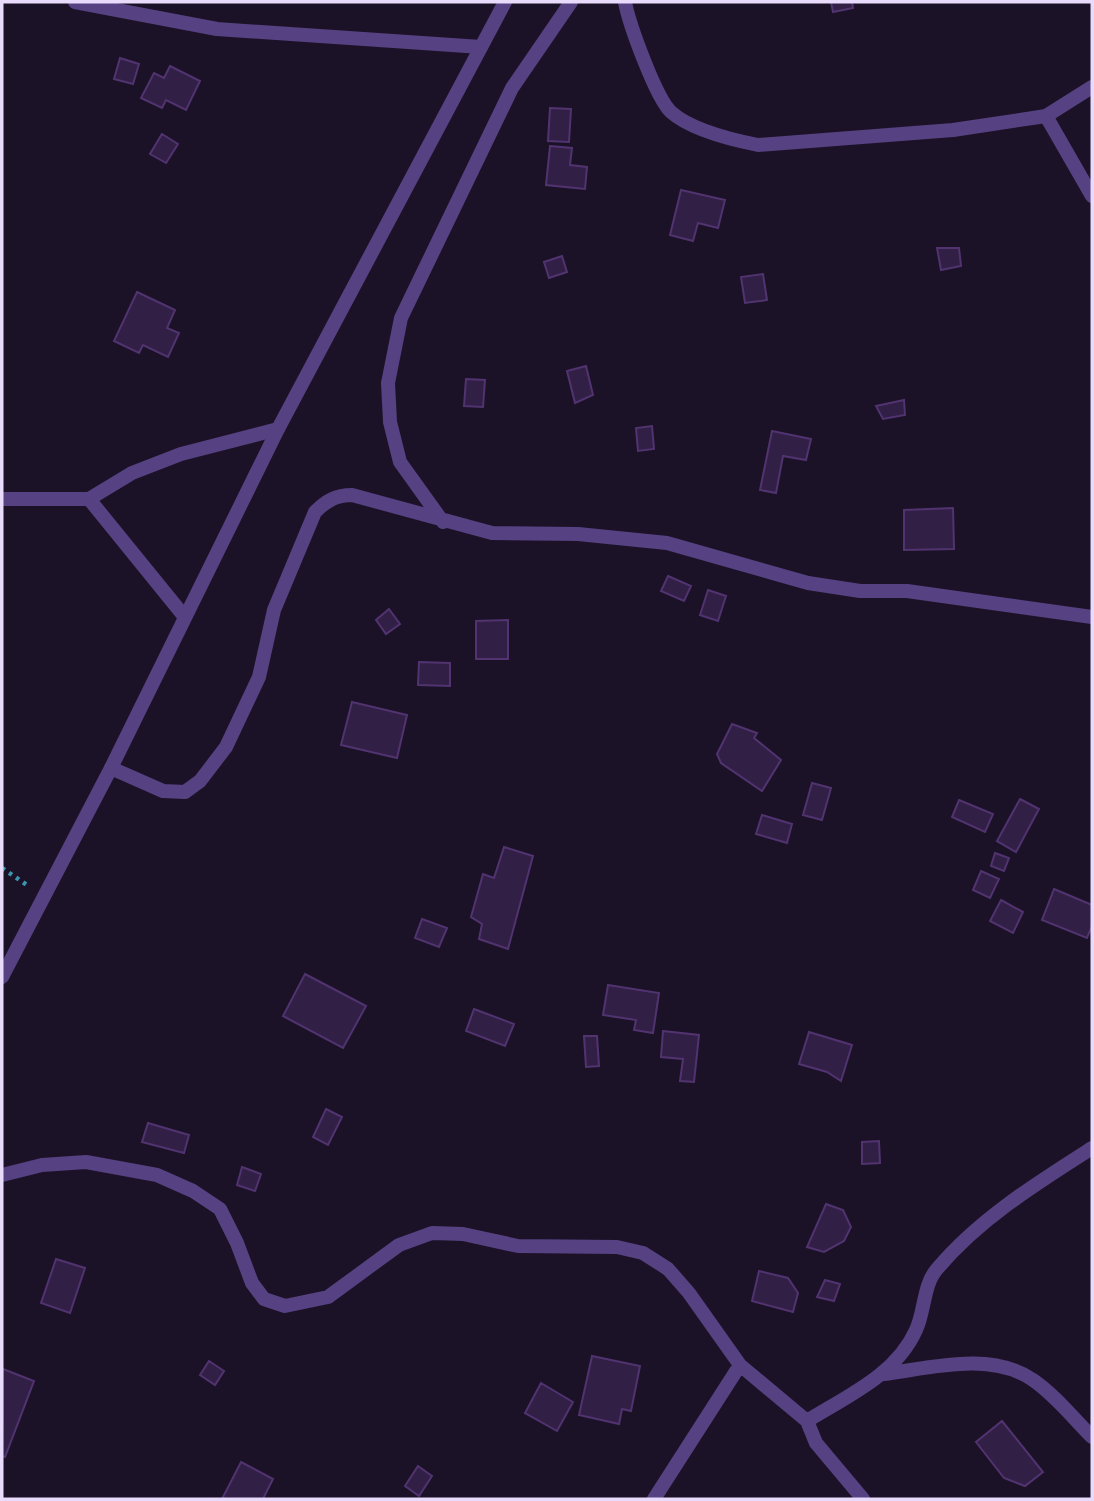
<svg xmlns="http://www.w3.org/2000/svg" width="1094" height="1501" font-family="Arial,sans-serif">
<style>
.building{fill:#321f46;stroke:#513370;stroke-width:2}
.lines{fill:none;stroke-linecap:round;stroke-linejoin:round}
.path{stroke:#3a95b0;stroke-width:4.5;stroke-dasharray:3.5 5;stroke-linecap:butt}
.minor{stroke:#564182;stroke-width:14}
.tertiary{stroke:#564182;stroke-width:14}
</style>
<rect width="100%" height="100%" fill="#1b1227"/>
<path class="building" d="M831 2H852L853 8 833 12Z
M120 58 139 64 133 84 114 79Z
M170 66 200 81 186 110 166 100 162 108 141 98 154 73 164 78Z
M550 108 571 109 569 142 548 141Z
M162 134 178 144 166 163 150 154Z
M550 146 572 148 570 165 587 167 585 189 546 185Z
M681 190 725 200 718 228 698 223 693 241 670 235Z
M937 248H959L961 266 941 270Z
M562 256 567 272 549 278 544 262Z
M763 274 767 300 745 303 741 277Z
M137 292 175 310 167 328 179 333 168 357 143 345 139 353 114 341Z
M586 366 593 395 575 403 567 371Z
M466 379 485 380 483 407 464 406Z
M904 400 905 415 883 419 876 406Z
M652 426 654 449 638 451 636 428Z
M772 431 811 439 806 460 783 456 776 493 760 490Z
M953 508 954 549 904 550V510Z
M668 576 691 586 684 601 661 591Z
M708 590 726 596 718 621 700 615Z
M389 609 400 624 386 634 376 620Z
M508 620V659H476V621Z
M419 662 450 663V686L418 685Z
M352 702 407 715 397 758 341 745Z
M732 724 757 733 754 738 781 760 762 791 721 763 717 754Z
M812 783 831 788 822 820 803 815Z
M1020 799 1039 809 1016 852 997 841Z
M959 800 993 814 985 832 952 817Z
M762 815 792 824 787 843 756 834Z
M504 847 533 856 508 949 479 939 482 924 471 917 483 874 494 878Z
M995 853 1009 858 1004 871 991 866Z
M981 871 999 879 990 898 973 890Z
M1054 889 1092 905V926L1087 938 1042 920Z
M1001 900 1023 912 1013 933 990 921Z
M422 919 447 928 439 947 415 938Z
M305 974 366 1006 343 1048 283 1016Z
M608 985 659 993 653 1033 634 1030 636 1020 603 1015Z
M474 1009 514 1024 505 1046 466 1031Z
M663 1031 699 1035 694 1082 680 1081 683 1059 661 1057Z
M809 1032 852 1045 841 1081 827 1072 799 1064Z
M584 1036H597L599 1066 586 1067Z
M326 1109 342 1117 328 1145 313 1137Z
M148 1123 189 1135 184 1153 142 1142Z
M879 1141 880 1163 862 1164V1142Z
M242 1167 261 1174 255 1191 237 1185Z
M826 1204 843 1210 851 1227 844 1241 824 1252 807 1247Z
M56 1259 85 1268 70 1313 41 1303Z
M759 1271 788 1278 798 1293 793 1312 752 1301Z
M825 1280 840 1284 834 1301 817 1297Z
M592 1356 640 1366 631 1411 622 1409 619 1424 579 1415Z
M209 1361 224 1371 215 1385 200 1375Z
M3 1369 34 1381 5 1457 2 1456Z
M541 1383 573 1402 557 1431 525 1413Z
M1002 1421 1043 1472 1025 1486 1004 1478 976 1442Z
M241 1462 273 1479 263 1499H222Z
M418 1466 432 1476 419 1496 405 1486Z"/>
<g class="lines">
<path class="path" d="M2 868 30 887"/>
<path class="minor" d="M75 2 217 29 481 47
M625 2C629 24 656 98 671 112 691 130 733 140 758 145L953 130 1046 116 1092 196
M1046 116 1092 87
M2 499H89L132 473 181 454 278 429
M89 499 184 616
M443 522 400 462 390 422 388 383 401 318 512 88 571 2
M111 768 163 791 185 792 200 781 226 747 259 677 274 610 315 512C326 501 336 495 352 495L492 533 578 534 667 543 808 583 860 591H907L1092 617
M2 1175 42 1165 86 1162 157 1175 193 1191 220 1209 237 1243 252 1283 264 1299 285 1306 328 1297 399 1245 432 1233 463 1234 518 1246 617 1247 643 1253 668 1269 689 1293 740 1365 807 1421 816 1443 863 1499
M884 1374C931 1368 991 1351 1033 1380 1055 1395 1074 1419 1092 1437
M807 1421C847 1396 896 1375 916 1330 925 1311 923 1285 937 1269 979 1219 1037 1183 1092 1148
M654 1499 740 1365"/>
<path class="tertiary" d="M2 977 111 768 278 429 505 2"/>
</g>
<rect width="1094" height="1501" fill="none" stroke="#e8dbfc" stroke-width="7"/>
</svg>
